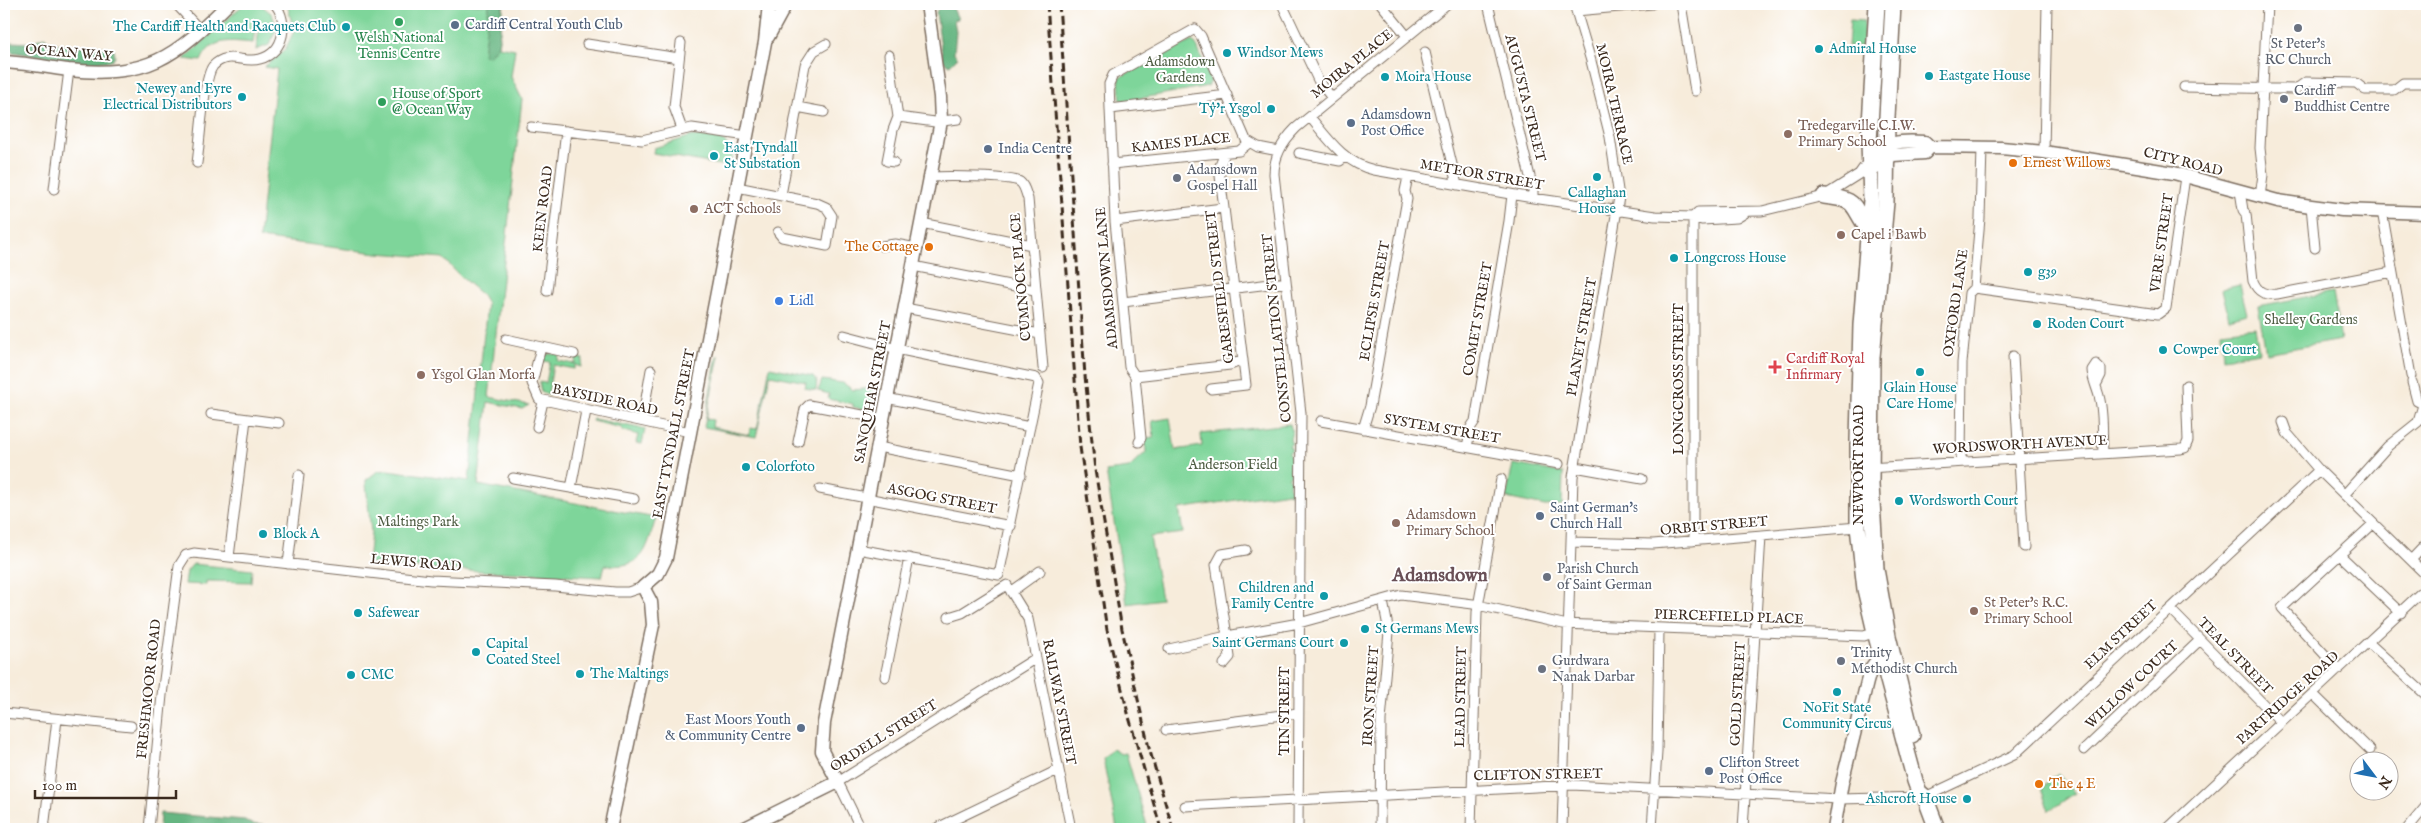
<svg xmlns="http://www.w3.org/2000/svg" width="2431" height="833" font-family="'IM FELL English',serif">
<style>
.green{fill:#7ed59a;stroke:#5c805c}
.forest{fill:#66b682;stroke:#507050}
.lines{fill:none;stroke-linecap:round;stroke-linejoin:round}
.street-casing{stroke:#7d6e60;stroke-width:11}
.secondary-casing{stroke:#7d6e60;stroke-width:15}
.primary-casing{stroke:#7d6e60;stroke-width:18}
.street{stroke:#fff;stroke-width:9}
.secondary{stroke:#fff;stroke-width:12}
.primary{stroke:#fff;stroke-width:15}
.rail{stroke:#3b2a1e;stroke-width:3;stroke-dasharray:8 4;stroke-linecap:butt}
.leisure-dot{fill:#2e9e5b;stroke:#fff;stroke-width:2}
.service-dot{fill:#5c6f8a;stroke:#fff;stroke-width:2}
.culture-dot{fill:#0f9aa8;stroke:#fff;stroke-width:2}
.worship-dot{fill:#6b7280;stroke:#fff;stroke-width:2}
.education-dot{fill:#8d6e63;stroke:#fff;stroke-width:2}
.food-dot{fill:#e8710a;stroke:#fff;stroke-width:2}
.shop-dot{fill:#3f7fe0;stroke:#fff;stroke-width:2}
.health-dot{fill:#e0444e;stroke:#fff;stroke-width:2}
.labels{text-anchor:middle;dominant-baseline:central;stroke-width:4;stroke-linejoin:round;paint-order:stroke}
.service-label{font-size:14px;fill:#4e5e75;stroke:#fff;text-anchor:start}
.culture-label{font-size:14px;fill:#0d838f;stroke:#fff;text-anchor:start}
.leisure-label{font-size:14px;fill:#27864d;stroke:#fff}
.worship-label{font-size:14px;fill:#5b616d;stroke:#fff;text-anchor:start}
.street-label{font-size:14px;fill:#3b2a1e;stroke:#fff}
.park-label{font-size:14px;fill:#4f5d43;stroke:#fff}
.education-label{font-size:14px;fill:#785e54;stroke:#fff;text-anchor:start}
.food-label{font-size:14px;fill:#c56008;stroke:#fff;text-anchor:start}
.shop-label{font-size:14px;fill:#366cbe;stroke:#fff;text-anchor:start}
.health-label{font-size:14px;fill:#be3a42;stroke:#fff;text-anchor:start}
.district-label{font-size:19px;font-weight:bold;fill:#695057;stroke:#fff}
</style>
<rect width="100%" height="100%" fill="#fff"/>
<filter id="ink" filterUnits="userSpaceOnUse"><feTurbulence type="fractalNoise" baseFrequency=".02" numOctaves="2"/><feDisplacementMap in="SourceGraphic" scale="10" xChannelSelector="R" yChannelSelector="G"/><feConvolveMatrix kernelMatrix="1 2 1 2 8 2 1 2 1" color-interpolation-filters="sRGB"/></filter>
<filter id="wash" filterUnits="userSpaceOnUse"><feTurbulence type="fractalNoise" baseFrequency=".0096" numOctaves="4" result="noise"/><feDisplacementMap in="SourceGraphic" scale="20" xChannelSelector="R" yChannelSelector="G"/><feGaussianBlur stdDeviation="1.12" result="paint"/><feColorMatrix in="noise" values="0 0 0 0 0 0 0 0 0 0 0 0 0 0 0 0 0 1.4 0 .05"/><feComposite in="paint" operator="in"/></filter>
<g filter="url(#wash)">
<rect width="100%" height="100%" fill="#f7ecdb"/>
<path class="green" d="M244 4H260L272 14 277 28 269 45 256 50 259 30 255 29 253 43C231 41 211 37 201 61L184 59Z
M287 4H504L498 46 515 49 511 77 522 99 489 397 529 405 522 409 488 402 478 485 656 518C646 550 645 569 605 565L602 577 401 567 368 563 371 532 366 484V480L378 471 387 470 469 481 487 304 481 294 460 276 443 258 377 253 259 238 277 69 264 67 285 50 294 31Z
M1850 20 1864 21 1863 46H1848Z
M1192 41 1196 44 1211 81 1208 86 1126 101 1121 100 1119 84 1120 77Z
M692 136C714 137 737 137 731 167L653 153 654 148Z
M2240 285 2247 314 2229 319 2222 289Z
M2333 292 2341 340 2266 353 2258 306Z
M2255 327 2259 352 2223 358 2221 331Z
M547 354H559L558 361 575 364 576 357 583 359 581 367 575 365 574 369 553 365 548 394 550 396 541 392 539 382 546 383 550 362 543 361Z
M717 356H719L706 419 713 420 712 427 749 435 750 428 757 429 770 367 813 376 817 380 816 390 805 388 806 382 770 375 756 437 704 427Z
M822 380 843 383 853 390 881 387 875 406 871 411 853 407V404L828 399 829 394 818 391Z
M1170 418 1175 450 1202 446 1201 434 1290 424 1292 432 1290 439 1292 444 1289 445 1292 450 1289 452 1292 463 1289 465 1291 475 1288 477 1291 482 1289 483 1291 494H1289L1288 492 1179 509 1183 533 1150 537 1161 599 1127 604 1106 471 1129 468 1146 452 1145 438 1154 437 1152 421Z
M593 419 645 429 642 444 636 443 638 435 622 430V428L592 421Z
M1513 464 1563 473 1562 505 1545 506 1506 498Z
M193 564 252 570 251 582 206 581V585L185 584 187 571Z
M1113 749 1121 754 1126 753 1148 829H1117L1103 759Z
M2058 774 2075 793 2049 811 2041 789Z"/>
<path class="forest" d="M489 4H503L498 45 489 56 483 55Z
M941 4H951L958 19 954 20 956 32 954 53 958 57 950 65 943 61 936 12Z
M44 37C61 52 95 42 114 49L115 57 112 61 82 63 12 52 9 49 11 42 29 43Z
M160 813 245 820 251 824 298 829H159Z"/>
</g>
<g filter="url(#ink)">
<g class="lines">
<g class="street-casing">
<path id="street" d="M176 4 201 31
M1282 4 1318 80 1332 98
M1381 4 1407 36
M1488 4 1533 189V198
M1681 4 1695 91
M1576 11 1652 4
M681 43 674 107 682 129
M587 44 679 58
M1425 52 1457 185
M889 55 898 117 935 122 958 119
M2184 87 2296 89 2306 82 2356 83 2365 90H2394L2403 83H2427
M1227 95 1110 109 1109 84 1113 75 1195 29 1201 36 1246 140 1258 147 1279 151
M797 107 824 112
M1110 109 1115 221 1129 367 1135 376 1141 438 1139 442
M1310 117C1328 139 1345 164 1374 170L1533 198 1655 216 1693 217 1702 220 1737 218 1745 213
M531 127 642 140 692 128 747 136
M2044 152 2047 4
M1299 153 1340 161 1345 157
M894 162 887 161 893 130 898 117
M197 163C200 144 203 78 213 66 228 50 243 64 260 59 285 52 289 22 275 4
M1112 164 1239 151 1249 143
M930 177C944 176 1011 176 1020 182 1025 186 1026 194 1028 199L1043 368
M737 187 817 203 826 207 832 216 827 246 782 237 778 232
M54 189 69 70
M2240 191 2243 210 2246 214 2253 281C2258 293 2265 295 2277 294L2392 272
M781 195 805 65 814 51 826 44
M2260 196 2263 175 2260 148 2267 4
M2311 206 2315 248
M2382 211 2411 376
M1693 217V541
M1693 217 1698 212 1762 211 1824 196 1859 174 1869 160
M1115 221 1223 208
M921 223 1032 245
M882 246 895 244 917 248
M913 266 1035 290
M1974 288 2158 314 2166 308 2185 177
M547 291 566 131
M1123 302 1286 282
M905 308 1040 334
M844 335 901 350 1036 378 1039 383 999 575 858 549
M506 339 574 354
M541 347 532 383 539 399 690 432
M2013 356 2024 547
M1135 376 1230 365 1243 360
M2412 382 2417 401 2427 406
M2097 383 2101 375V369L2096 364 2092 370C2092 378 2097 388 2099 396 2104 413 2102 435 2103 453
M1211 389 1246 385 1219 168 1225 153
M886 398 1030 427
M211 414 279 423
M642 421 651 370
M1321 421 1559 464
M2283 422 2287 433 2319 470 2427 576
M537 427 543 402
M1363 429 1370 406 1407 199 1405 191 1408 177
M798 442 805 409 809 405 884 419
M878 447 1021 475
M1467 447 1471 427 1475 421 1509 221 1512 195
M1961 462 1962 363 1969 293 1974 288 1980 218 1982 148
M1575 467 1642 479
M1868 468 2181 449 2185 448 2188 441 2186 385
M513 478 634 499
M571 488 586 411
M820 489 1011 526
M2344 495 2388 446 2418 422 2423 405
M1572 542 1653 544 1858 527
M1246 550 1222 554 1216 565 1227 636 1299 623 1401 595 1473 604 1563 624 1864 636 1879 631
M2341 556 2401 613
M229 557 246 419
M2411 560 2427 543
M288 564 299 475
M1011 592 1040 571
M2170 609 2281 722
M949 617 962 613 1007 585 1028 619 1071 829
M2369 643 2427 696
M1169 649 1227 636 1230 657 1224 664
M2339 670 2282 608 2373 524
M885 677 909 558
M2313 694 2370 750
M4 713 131 726
M1166 730 1298 713
M2084 750 2200 640
M1185 806 1572 785 1839 799 1925 797 2014 755 2319 470
M44 829 57 719
M149 829 162 695 179 566 186 555 194 553 431 580 555 586 615 592H628L643 587
M861 829 838 782 1036 658
M935 829 1058 770
M1298 829 1301 413 1274 174C1274 155 1283 141 1296 128L1447 4
M1380 829 1381 720 1389 632 1383 601
M1471 829 1477 612 1501 479
M1562 829 1573 477 1619 197 1610 137 1591 61 1574 4
M1652 829 1657 752 1659 629
M1743 829 1761 536
M2167 829 2427 587
M2407 829 2427 805"/>
</g>
<g class="secondary-casing">
<path id="secondary" d="M768 37 786 4
M4 62C25 63 47 67 68 70 148 78 174 58 228 4
M1869 160C1890 141 1897 140 1925 142L1930 147 2001 148 2044 152 2174 173 2278 201 2311 206 2342 210 2427 213
M1870 171 1893 155 1925 153 1930 147
M610 829 653 625 651 602 643 587 658 574 666 558 765 42 769 4
M743 829 838 782 822 751 824 723 941 121 940 97 927 4
M1834 829 1842 783 1867 682 1871 668 1884 651"/>
</g>
<g class="primary-casing">
<path id="primary" d="M1877 4 1869 142 1871 200 1861 325 1858 441V527L1865 589 1875 632 1915 781 1919 792 1925 797 1937 829
M1893 4 1887 117 1886 202 1872 357 1871 485 1876 569 1888 636 1912 735
M1824 196C1860 200 1850 205 1868 229"/>
</g>
<use href="#street" class="street"/>
<use href="#secondary" class="secondary"/>
<use href="#primary" class="primary"/>
<path class="rail" d="M1047 4 1080 447 1107 630 1129 717 1161 829
M1059 4 1085 376 1095 470 1122 629 1149 748 1173 829"/>
</g>
</g>
<g class="leisure-dot">
<circle cx="399" cy="22" r="5"/>
<circle cx="382" cy="102" r="5"/>
</g>
<g class="service-dot">
<circle cx="455" cy="25" r="5"/>
<circle cx="1351" cy="123" r="5"/>
<circle cx="988" cy="149" r="5"/>
<circle cx="1540" cy="516" r="5"/>
<circle cx="801" cy="728" r="5"/>
<circle cx="1709" cy="771" r="5"/>
</g>
<g class="culture-dot">
<circle cx="346" cy="27" r="5"/>
<circle cx="1819" cy="49" r="5"/>
<circle cx="1227" cy="53" r="5"/>
<circle cx="1929" cy="76" r="5"/>
<circle cx="1385" cy="77" r="5"/>
<circle cx="242" cy="97" r="5"/>
<circle cx="1271" cy="109" r="5"/>
<circle cx="714" cy="156" r="5"/>
<circle cx="1597" cy="177" r="5"/>
<circle cx="1674" cy="258" r="5"/>
<circle cx="2028" cy="272" r="5"/>
<circle cx="2037" cy="324" r="5"/>
<circle cx="2163" cy="350" r="5"/>
<circle cx="1920" cy="372" r="5"/>
<circle cx="746" cy="467" r="5"/>
<circle cx="1899" cy="501" r="5"/>
<circle cx="263" cy="534" r="5"/>
<circle cx="1324" cy="596" r="5"/>
<circle cx="358" cy="613" r="5"/>
<circle cx="1365" cy="629" r="5"/>
<circle cx="1344" cy="643" r="5"/>
<circle cx="476" cy="652" r="5"/>
<circle cx="580" cy="674" r="5"/>
<circle cx="351" cy="675" r="5"/>
<circle cx="1837" cy="692" r="5"/>
<circle cx="1967" cy="799" r="5"/>
</g>
<g class="worship-dot">
<circle cx="2298" cy="28" r="5"/>
<circle cx="2284" cy="99" r="5"/>
<circle cx="1177" cy="178" r="5"/>
<circle cx="1547" cy="577" r="5"/>
<circle cx="1841" cy="661" r="5"/>
<circle cx="1542" cy="669" r="5"/>
</g>
<g class="education-dot">
<circle cx="1788" cy="134" r="5"/>
<circle cx="694" cy="209" r="5"/>
<circle cx="1841" cy="235" r="5"/>
<circle cx="421" cy="375" r="5"/>
<circle cx="1396" cy="523" r="5"/>
<circle cx="1974" cy="611" r="5"/>
</g>
<g class="food-dot">
<circle cx="2013" cy="163" r="5"/>
<circle cx="929" cy="247" r="5"/>
<circle cx="2039" cy="784" r="5"/>
</g>
<circle class="shop-dot" cx="779" cy="301" r="5"/>
<path class="health-dot" d="M1772.5 359.5h5v5h5v5h-5v5h-5v-5h-5v-5h5z"/>
<g class="labels">
<g class="service-label">
<text x="465" y="25">Cardiff Central Youth Club</text>
<text x="1361" y="115">Adamsdown<tspan x="1361" dy="16">Post Office</tspan></text>
<text x="998" y="149">India Centre</text>
<text x="1550" y="508">Saint German's<tspan x="1550" dy="16">Church Hall</tspan></text>
<text x="791" y="720" text-anchor="end">East Moors Youth<tspan x="791" dy="16">&amp; Community Centre</tspan></text>
<text x="1719" y="763">Clifton Street<tspan x="1719" dy="16">Post Office</tspan></text>
</g>
<g class="culture-label">
<text x="336" y="27" text-anchor="end">The Cardiff Health and Racquets Club</text>
<text x="1829" y="49">Admiral House</text>
<text x="1237" y="53">Windsor Mews</text>
<text x="1939" y="76">Eastgate House</text>
<text x="1395" y="77">Moira House</text>
<text x="232" y="89" text-anchor="end">Newey and Eyre<tspan x="232" dy="16">Electrical Distributors</tspan></text>
<text x="1261" y="109" text-anchor="end">Tŷ'r Ysgol</text>
<text x="724" y="148">East Tyndall<tspan x="724" dy="16">St Substation</tspan></text>
<text x="1597" y="193" text-anchor="middle">Callaghan<tspan x="1597" dy="16">House</tspan></text>
<text x="1684" y="258">Longcross House</text>
<text x="2038" y="272">g39</text>
<text x="2047" y="324">Roden Court</text>
<text x="2173" y="350">Cowper Court</text>
<text x="1920" y="388" text-anchor="middle">Glain House<tspan x="1920" dy="16">Care Home</tspan></text>
<text x="756" y="467">Colorfoto</text>
<text x="1909" y="501">Wordsworth Court</text>
<text x="273" y="534">Block A</text>
<text x="1314" y="588" text-anchor="end">Children and<tspan x="1314" dy="16">Family Centre</tspan></text>
<text x="368" y="613">Safewear</text>
<text x="1375" y="629">St Germans Mews</text>
<text x="1334" y="643" text-anchor="end">Saint Germans Court</text>
<text x="486" y="644">Capital<tspan x="486" dy="16">Coated Steel</tspan></text>
<text x="590" y="674">The Maltings</text>
<text x="361" y="675">CMC</text>
<text x="1837" y="708" text-anchor="middle">NoFit State<tspan x="1837" dy="16">Community Circus</tspan></text>
<text x="1957" y="799" text-anchor="end">Ashcroft House</text>
</g>
<g class="leisure-label">
<text x="399" y="38">Welsh National<tspan x="399" dy="16">Tennis Centre</tspan></text>
<text x="392" y="94" text-anchor="start">House of Sport<tspan x="392" dy="16">@ Ocean Way</tspan></text>
</g>
<g class="worship-label">
<text x="2298" y="44" text-anchor="middle">St Peter's<tspan x="2298" dy="16">RC Church</tspan></text>
<text x="2294" y="91">Cardiff<tspan x="2294" dy="16">Buddhist Centre</tspan></text>
<text x="1187" y="170">Adamsdown<tspan x="1187" dy="16">Gospel Hall</tspan></text>
<text x="1557" y="569">Parish Church<tspan x="1557" dy="16">of Saint German</tspan></text>
<text x="1851" y="653">Trinity<tspan x="1851" dy="16">Methodist Church</tspan></text>
<text x="1552" y="661">Gurdwara<tspan x="1552" dy="16">Nanak Darbar</tspan></text>
</g>
<g class="street-label">
<text transform="translate(69 53) rotate(5)">OCEAN WAY</text>
<text transform="translate(1352 64) rotate(-39)">MOIRA PLACE</text>
<text transform="translate(1525 98) rotate(76)">AUGUSTA STREET</text>
<text transform="translate(1614 104) rotate(77)">MOIRA TERRACE</text>
<text transform="translate(1181 143) rotate(-6)">KAMES PLACE</text>
<text transform="translate(2183 162) rotate(14)">CITY ROAD</text>
<text transform="translate(1482 175) rotate(10)">METEOR STREET</text>
<text transform="translate(543 209) rotate(-83)">KEEN ROAD</text>
<text transform="translate(2162 243) rotate(-82)">VERE STREET</text>
<text transform="translate(1021 277) rotate(-95)">CUMNOCK PLACE</text>
<text transform="translate(1107 278) rotate(-95)">ADAMSDOWN LANE</text>
<text transform="translate(1220 287) rotate(-97)">GARESFIELD STREET</text>
<text transform="translate(1375 301) rotate(-80)">ECLIPSE STREET</text>
<text transform="translate(1956 303) rotate(-82)">OXFORD LANE</text>
<text transform="translate(1478 319) rotate(-80)">COMET STREET</text>
<text transform="translate(1277 328) rotate(-96)">CONSTELLATION STREET</text>
<text transform="translate(1582 337) rotate(-80)">PLANET STREET</text>
<text transform="translate(1679 379) rotate(-90)">LONGCROSS STREET</text>
<text transform="translate(873 392) rotate(-79)">SANQUHAR STREET</text>
<text transform="translate(605 400) rotate(12)">BAYSIDE ROAD</text>
<text transform="translate(1442 429) rotate(10)">SYSTEM STREET</text>
<text transform="translate(674 434) rotate(-79)">EAST TYNDALL STREET</text>
<text transform="translate(2020 445) rotate(-3)">WORDSWORTH AVENUE</text>
<text transform="translate(1859 465) rotate(-90)">NEWPORT ROAD</text>
<text transform="translate(942 499) rotate(11)">ASGOG STREET</text>
<text transform="translate(1714 526) rotate(-5)">ORBIT STREET</text>
<text transform="translate(416 563) rotate(5)">LEWIS ROAD</text>
<text transform="translate(1729 617) rotate(2)">PIERCEFIELD PLACE</text>
<text transform="translate(2121 635) rotate(-43)">ELM STREET</text>
<text transform="translate(2235 656) rotate(46)">TEAL STREET</text>
<text transform="translate(2132 685) rotate(-43)">WILLOW COURT</text>
<text transform="translate(149 689) rotate(-84)">FRESHMOOR ROAD</text>
<text transform="translate(1738 694) rotate(-87)">GOLD STREET</text>
<text transform="translate(1371 696) rotate(-86)">IRON STREET</text>
<text transform="translate(1461 697) rotate(-89)">LEAD STREET</text>
<text transform="translate(2288 698) rotate(-42)">PARTRIDGE ROAD</text>
<text transform="translate(1059 702) rotate(79)">RAILWAY STREET</text>
<text transform="translate(1285 711) rotate(-90)">TIN STREET</text>
<text transform="translate(884 736) rotate(-32)">ORDELL STREET</text>
<text transform="translate(1538 775) rotate(-1)">CLIFTON STREET</text>
</g>
<g class="park-label">
<text x="1180" y="62">Adamsdown<tspan x="1180" dy="16">Gardens</tspan></text>
<text x="2311" y="320">Shelley Gardens</text>
<text x="1233" y="465">Anderson Field</text>
<text x="418" y="522">Maltings Park</text>
</g>
<g class="education-label">
<text x="1798" y="126">Tredegarville C.I.W.<tspan x="1798" dy="16">Primary School</tspan></text>
<text x="704" y="209">ACT Schools</text>
<text x="1851" y="235">Capel i Bawb</text>
<text x="431" y="375">Ysgol Glan Morfa</text>
<text x="1406" y="515">Adamsdown<tspan x="1406" dy="16">Primary School</tspan></text>
<text x="1984" y="603">St Peter's R.C.<tspan x="1984" dy="16">Primary School</tspan></text>
</g>
<g class="food-label">
<text x="2023" y="163">Ernest Willows</text>
<text x="919" y="247" text-anchor="end">The Cottage</text>
<text x="2049" y="784">The 4 E</text>
</g>
<g class="shop-label">
<text x="789" y="301">Lidl</text>
</g>
<g class="health-label">
<text x="1786" y="359">Cardiff Royal<tspan x="1786" dy="16">Infirmary</tspan></text>
</g>
<g class="district-label">
<text x="1440" y="576">Adamsdown</text>
</g>
</g>
<rect width="2431" height="833" fill="none" stroke="#fff" stroke-width="20"/>
<g transform="translate(2374 776) rotate(122)"><circle r="24" fill="#ffffff" stroke="#b1aaa5"/>
<path d="M0-4L9 19L0 12L-9 19Z" fill="#1f6fb2"/>
<text y="-8" font-size="14" font-weight="bold" text-anchor="middle" fill="#3b2a1e">N</text>
</g>
<path d="M35 790v8h141v-8" fill="none" stroke="#3b2a1e" stroke-width="2.5"/>
<text x="42" y="790" font-size="15" fill="#3b2a1e" stroke="#ffffff" stroke-width="4" paint-order="stroke">100 m</text>
</svg>
